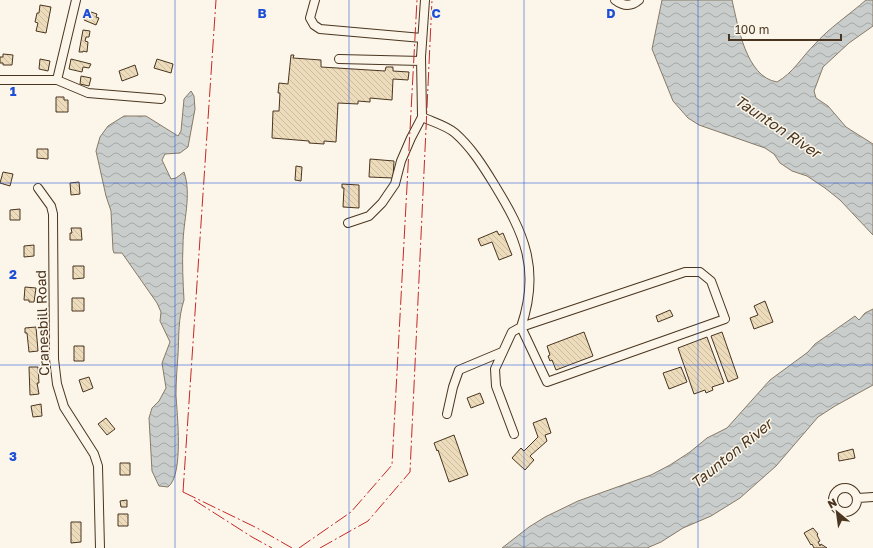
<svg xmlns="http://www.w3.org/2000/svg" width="873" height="548" font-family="'Golos Text',sans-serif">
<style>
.water{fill:url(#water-waves);stroke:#887966}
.building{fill:url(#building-back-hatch);stroke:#4a3520}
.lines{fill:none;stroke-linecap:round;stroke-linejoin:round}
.minor-casing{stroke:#4a3520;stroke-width:10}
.minor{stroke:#fbf6e9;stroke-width:8}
.power{stroke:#c62828;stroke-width:1;stroke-dasharray:14 3 2 3;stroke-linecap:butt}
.grid{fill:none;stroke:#1d4ed8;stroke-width:1;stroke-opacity:0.55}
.labels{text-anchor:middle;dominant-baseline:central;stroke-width:3;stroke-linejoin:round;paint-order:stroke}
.street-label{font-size:14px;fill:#4a3520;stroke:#fbf6e9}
.water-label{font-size:15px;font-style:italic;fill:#4a3520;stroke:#fbf6e9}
.grid-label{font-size:13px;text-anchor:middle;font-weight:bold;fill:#1d4ed8;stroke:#fbf6e9;stroke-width:3;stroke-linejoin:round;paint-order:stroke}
</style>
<defs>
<pattern id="water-waves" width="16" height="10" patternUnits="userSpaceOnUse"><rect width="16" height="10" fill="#c9cecd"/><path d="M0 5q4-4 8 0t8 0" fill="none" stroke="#a5a8a6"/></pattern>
<pattern id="building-back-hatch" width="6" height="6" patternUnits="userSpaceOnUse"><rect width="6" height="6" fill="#ecdcbc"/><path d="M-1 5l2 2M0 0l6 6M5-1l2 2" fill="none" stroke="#ccbda1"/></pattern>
</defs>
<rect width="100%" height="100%" fill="#fbf6e9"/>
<path class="water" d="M662 0H732C738 26 746 77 777 82 793 73 801 58 814 45 829 28 849 15 866 0H873V26L849 43 823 67 814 91 816 98 828 106 846 127 873 144V235L840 200 825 188 807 176 792 171 780 163 774 154 765 148 699 125 688 118 673 101 652 49Z
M191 91 194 96 195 109 188 147 180 153 165 154 162 160 171 179 176 178 184 172C192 195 183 221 183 245 182 263 183 282 184 300 178 318 179 337 178 355 177 368 176 382 176 395 177 414 184 475 168 487L159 486 152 471 149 418 152 408 159 401 166 388 162 363 170 342 160 321 161 312 157 303 122 253H114L113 250 111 211 106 196 96 151 100 137 108 126 124 116H146L178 136 181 131 184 99Z
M873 309V385L835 406 818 417 776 466 740 498 711 516 683 528 661 542 647 548H502L529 527 545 517 578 501 651 475 670 465 690 452 707 438 727 428 770 380 808 352 815 344 855 316 859 320 865 313Z"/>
<path class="building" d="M40 5 51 7 46 33 36 31 38 23 35 22 37 13H39Z
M91 12 97 14 96 17 99 18 96 25 84 20 86 15 90 17Z
M83 30 90 31 89 37H86L85 41 88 42 87 52 83 51V52H79Z
M3 54 13 55 12 65H3V63H0V57H3Z
M291 55H294L293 58 321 60V67L385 71 386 67H393V71L409 72 408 80 393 79 392 100 370 98V102L358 101V104L338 103 336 142 324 141V144L309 143V141L272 138 273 111H279L280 93H278L279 83 288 84Z
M40 59 50 61 48 71 39 69Z
M71 59 91 64 89 68 83 67 82 72 69 69Z
M157 59 173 64 171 73 154 68Z
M135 65 138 75 122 81 119 71Z
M81 76 91 78 89 86 80 84Z
M56 97H64V100H68V112H56Z
M37 149H48V159L37 158Z
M370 159 394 161 393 178 369 177Z
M296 166 302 167 301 181 295 180Z
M3 172 13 174 10 186 0 183Z
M79 182 80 194 71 195 70 183Z
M342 184 359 185V208L343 207 344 188H342Z
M20 209V220H10V210Z
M71 228H81L82 240H70V233H72Z
M497 231 499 235 503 233 512 255 499 260 492 242 481 246 478 239Z
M34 245V256L24 257V246Z
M73 266H84V278L73 279Z
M25 287 36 288 34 302H29V300H24Z
M72 298H84V311H72Z
M765 301 773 322 754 329 750 318 758 315 754 306Z
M670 310 673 316 658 322 656 316Z
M36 327 38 351 29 352 27 333H25V328Z
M584 332 593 356 556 370 552 360 550 361 548 356 550 355 547 346Z
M722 332 738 378 728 382 711 336Z
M707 337 724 383 712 387 713 390 706 393 705 390 694 394 678 348Z
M74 346H84V361H74Z
M29 367H38L39 383H37L39 394 30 395Z
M681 367 687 382 669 389 663 373Z
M89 377 93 388 83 392 79 380Z
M480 393 484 403 471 408 467 398Z
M41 404 42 416 33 417 31 406Z
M106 418 115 429 107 435 98 424Z
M546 418 551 433 545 435 547 441 530 456 534 460 525 470 512 458 521 448 524 451 538 437 533 423Z
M454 435 468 475 449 482 438 450 437 451 434 443Z
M853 449 855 458 839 461 838 453Z
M120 463H130V475H120Z
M127 500V507H121L120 501Z
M118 514H128V526H118Z
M71 522H81V542L71 543Z
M813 528 818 534 817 535 820 541 818 542 820 546 821 544 827 548H814L812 544 811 545 804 533Z"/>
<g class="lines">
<g class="minor-casing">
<path id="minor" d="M315 0 310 18 314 25 320 29 422 38
M425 0 421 57 422 117C433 122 447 126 455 133 471 147 483 166 494 184 524 233 541 269 521 327L512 332 495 369 496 386 514 434
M615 0C623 6 631 7 639 0
M339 59 421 61
M0 80H57L88 93 161 99
M57 80 76 0
M38 188 51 206 53 214 54 359 57 384 64 407 94 454 98 466 100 548
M348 223 369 216 382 203 395 184 401 161 411 138 422 117
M685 272H700L711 281 725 319 547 382 521 327Z
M447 414 453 387 459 370 502 352
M833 500a12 12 0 1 1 24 0a12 12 0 1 1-24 0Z
M858 498 873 497"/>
</g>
<use href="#minor" class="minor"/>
<path class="power" d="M183 492 216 0
M183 492 257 528 292 548
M194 500 252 537 272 548
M299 548 351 512 392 465 417 0
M320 548 368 521 410 472 432 0"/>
</g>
<path class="grid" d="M175 0V548M349 0V548M524 0V548M698 0V548M0 183H873M0 365H873"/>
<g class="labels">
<g class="street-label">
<text transform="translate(42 323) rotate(-92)">Cranesbill Road</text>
</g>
<g class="water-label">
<text transform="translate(778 126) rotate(34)">Taunton River</text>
<text transform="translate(731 453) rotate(-39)">Taunton River</text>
</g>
</g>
<g class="grid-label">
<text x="87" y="18">A</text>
<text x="262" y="18">B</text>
<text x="436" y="18">C</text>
<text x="611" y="18">D</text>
<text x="13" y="96">1</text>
<text x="13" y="279">2</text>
<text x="13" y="461">3</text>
</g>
<g transform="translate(837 512) rotate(331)" stroke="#fbf6e9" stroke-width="3" paint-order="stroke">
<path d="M0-3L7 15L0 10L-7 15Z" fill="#4a3520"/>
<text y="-6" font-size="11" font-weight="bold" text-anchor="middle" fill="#4a3520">N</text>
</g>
<path d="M729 34v6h112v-6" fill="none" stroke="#4a3520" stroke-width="2"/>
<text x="735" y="34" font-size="12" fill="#4a3520" stroke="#fbf6e9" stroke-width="3" paint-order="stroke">100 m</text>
</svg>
